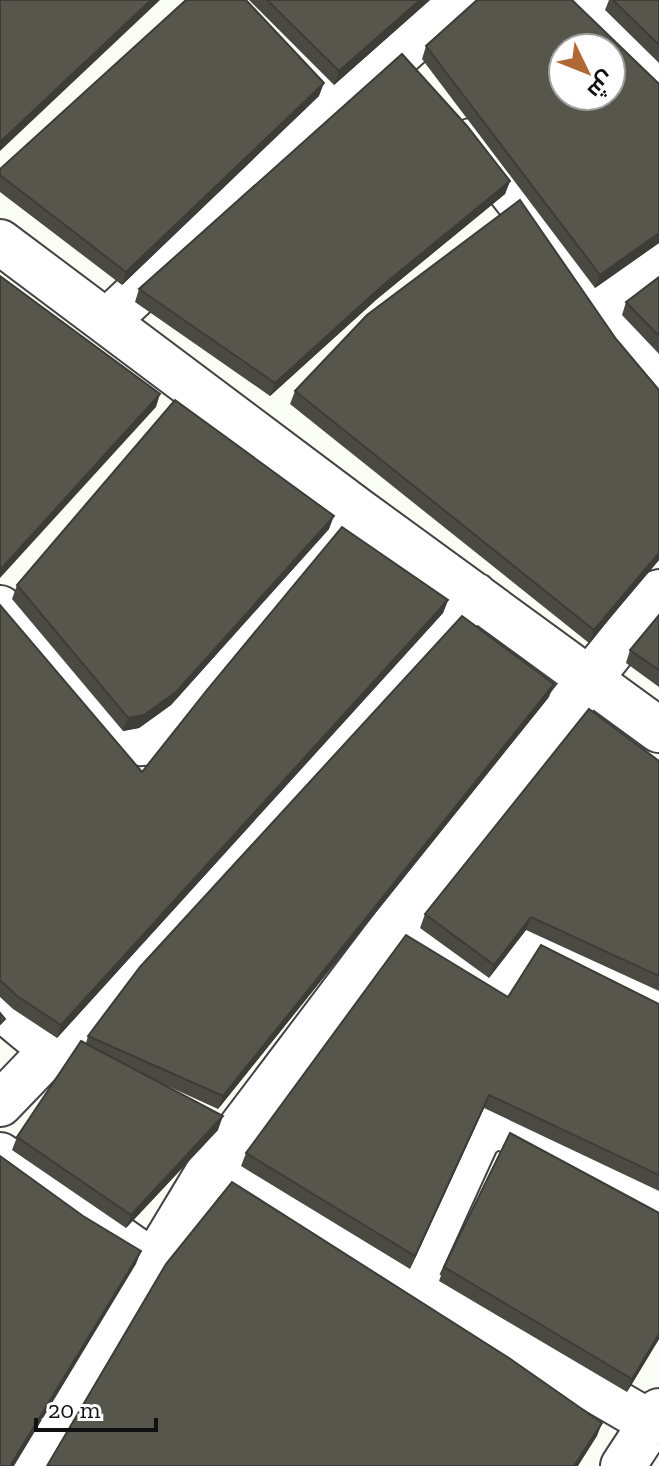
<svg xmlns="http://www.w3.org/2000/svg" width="659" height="1466" font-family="'Zilla Slab',Cairo,serif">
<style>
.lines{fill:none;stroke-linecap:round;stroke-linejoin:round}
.minor-casing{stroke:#434343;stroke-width:48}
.minor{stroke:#fff;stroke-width:44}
.wall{fill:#4b4a42}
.shaded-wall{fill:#3d3c36}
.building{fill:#57564d;stroke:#3d3c36;stroke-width:2;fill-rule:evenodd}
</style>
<rect width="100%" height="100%" fill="#fbfef4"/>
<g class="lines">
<g class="minor-casing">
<path id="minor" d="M240 0 345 102
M577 0 659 79
M471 141 601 306
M0 242 356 509 659 730
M659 262 601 306 659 380
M107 321 273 166 460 0
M0 608 117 734C143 753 155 740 176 721L356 509
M397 921 486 986 498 989C515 979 523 958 539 947L551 950 659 1003
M0 1007 52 1050 0 1104
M52 1050 220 875 475 595
M0 1155 154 1263
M211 1167 651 1423 659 1422
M411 1284 478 1137 494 1126 504 1128 659 1205
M31 1466 211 1167 397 921 659 592
M623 1466 659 1411"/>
</g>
<use href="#minor" class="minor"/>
</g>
<path class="wall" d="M249 0H430L334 85Z
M609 0H659V63L605 10Z
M426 46 659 243 595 288 422 59Z
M319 96 122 285 0 192V169Z
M510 181 505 194 377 299 270 396 135 302 139 289Z
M659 277V354L622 315 626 302Z
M295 391 659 560 589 643 290 404Z
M329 529 171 705 139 728 123 731 12 599 17 585Z
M448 600 443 613 57 1038 13 1009 0 997V605L142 772Z
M659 615V687L626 663 630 650Z
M549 697 218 1109 161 1083 218 1130 126 1228 12 1150 17 1137 86 1043 88 1036Z
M659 761V991L526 930 489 978 420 928 425 914Z
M508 997 659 1004V1191L484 1108 410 1269 241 1166 246 1153Z
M659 1213V1339L627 1392 439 1281 444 1267Z"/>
<path class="shaded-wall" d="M151 0H160L0 151V142Z
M420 0H430L334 85 339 71Z
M324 83 319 96 122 285 126 272Z
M510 181 505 194 377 299 270 396 275 383 382 286Z
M659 233V243L595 288 600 275Z
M160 394 156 407 0 578V570Z
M334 516 329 529 171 705 139 728 123 731 128 718Z
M659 553V560L589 643 594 630Z
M448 600 443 613 57 1038 61 1025Z
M554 684 549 697 218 1109 223 1096Z
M531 917 526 930 489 978 494 965Z
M489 1095 484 1108 410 1269 415 1256Z
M223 1116 218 1130 126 1228 131 1215Z
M141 1251 136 1264 14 1466H10Z
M659 1334V1339L627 1392 632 1379Z
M602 1423 597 1436 578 1466H574Z"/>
<path class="building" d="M0 0H151L0 142Z
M186 0H246L324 83 126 272 0 175V169Z
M267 0H420L339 71Z
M477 0H572L659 84V233L600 275 426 46ZM563 48H611V96H563Z
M613 0H659V45Z
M402 54 467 126 510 181 382 286 275 383 139 289Z
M520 200 616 339 659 390V553L594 630 295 391 367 315Z
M0 276 160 394 0 570Z
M659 277V336L626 302Z
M175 400 334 516 176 692 144 715 128 718 17 585Z
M342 527 448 600 61 1025 17 996 0 980V605L142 772 207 690Z
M659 615V670L630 650Z
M462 616 554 684 223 1096 88 1036 140 967Z
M589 709 659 761V976L531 917 494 965 425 914Z
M406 935 508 997 541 945 659 1004V1175L489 1095 415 1256 246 1153Z
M0 1013 5 1019 0 1024Z
M81 1041 223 1116 131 1215 17 1137Z
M510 1133 659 1213V1334L632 1379 444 1267Z
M0 1156 83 1216 141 1251 10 1466H0Z
M232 1182 509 1358 602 1423 574 1466H47L166 1264Z"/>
<g transform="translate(587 72) rotate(133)"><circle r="38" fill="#ffffff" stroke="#9f9f9f" stroke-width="2"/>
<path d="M0-6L14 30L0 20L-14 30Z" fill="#b16837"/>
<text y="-12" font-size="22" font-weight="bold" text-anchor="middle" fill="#101010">ش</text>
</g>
<path d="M36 1418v12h120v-12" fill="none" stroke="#101010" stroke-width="4"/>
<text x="48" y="1418" font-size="24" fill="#101010" stroke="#ffffff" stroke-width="6" paint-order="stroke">20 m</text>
</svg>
